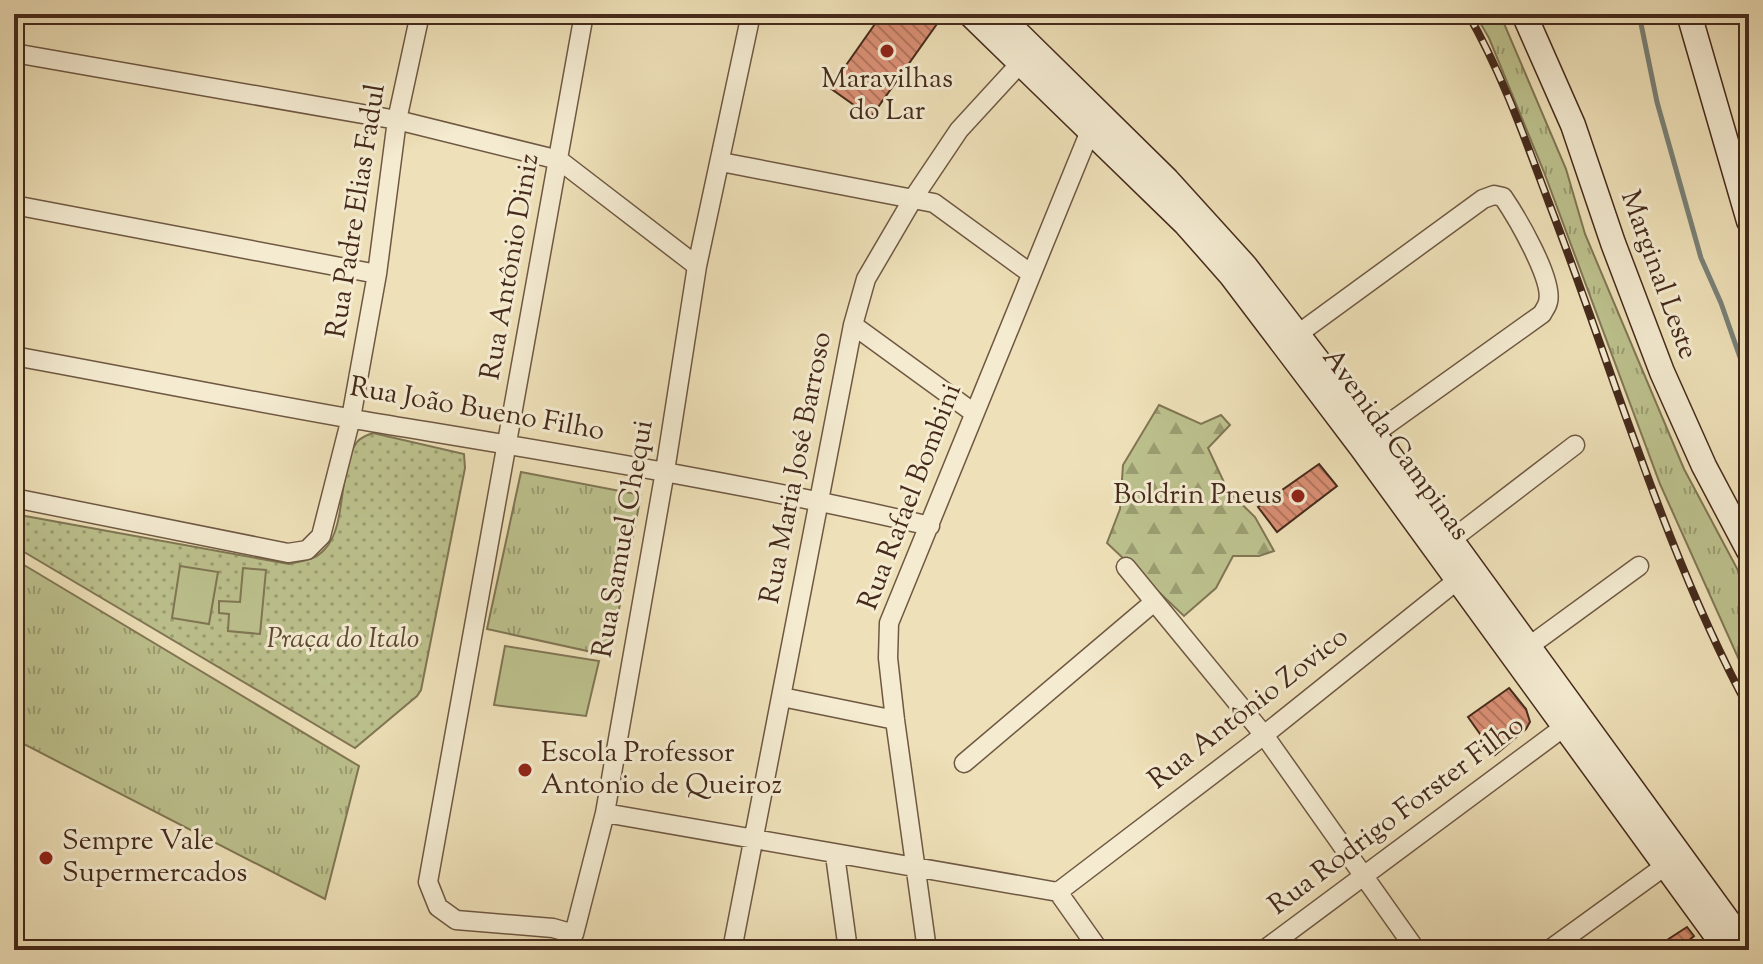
<svg xmlns="http://www.w3.org/2000/svg" width="1763" height="964" font-family="'Sorts Mill Goudy',serif">
<style>
.grass{fill:url(#grass-tufts);stroke:#807654;stroke-width:2}
.forest{fill:url(#forest-firs);stroke:#807654;stroke-width:2}
.park{fill:url(#park-dots);stroke:#807654;stroke-width:2}
.pitch{fill:#bcc18d;stroke:#807654;stroke-width:2}
.lines{fill:none;stroke-linecap:round;stroke-linejoin:round}
.stream{stroke:#798178;stroke-width:5}
.building{fill:url(#building-back-hatch);stroke:#452a1b;stroke-width:2}
.street-casing{stroke:#6f5842;stroke-width:21}
.secondary-casing{stroke:#452a1b;stroke-width:27}
.street{stroke:#f4ebd1;stroke-width:18}
.secondary{stroke:#f4ebd1;stroke-width:24}
.rail-casing{stroke:#452a1b;stroke-width:8}
.rail{stroke:#f4ebd1;stroke-width:5;stroke-dasharray:15;stroke-linecap:butt}
.poi-dot{fill:#8f2418;stroke:#f4ebd1;stroke-width:3}
.labels{text-anchor:middle;dominant-baseline:central;stroke-width:6;stroke-linejoin:round;paint-order:stroke}
.poi-label{font-size:28px;fill:#452a1b;stroke:#f4ebd1;text-anchor:start}
.street-label{font-size:28px;fill:#452a1b;stroke:#f4ebd1}
.park-label{font-size:28px;font-style:italic;fill:#5d4832;stroke:#f4ebd1}
</style>
<defs>
<pattern id="grass-tufts" width="24" height="20" patternUnits="userSpaceOnUse" patternTransform="scale(2)"><rect width="24" height="20" fill="#bcc18d"/><path d="M3 7l-1-3M5 7V3M7 7l1-3M15 17l-1-3M17 17v-4M19 17l1-3" fill="none" stroke="#9b9d72"/></pattern>
<pattern id="forest-firs" width="22" height="20" patternUnits="userSpaceOnUse" patternTransform="scale(2)"><rect width="22" height="20" fill="#bcc18d"/><path d="M5 1l3.5 6h-7zM16 11l3.5 6h-7z" fill="#9b9d72"/></pattern>
<pattern id="park-dots" width="8" height="8" patternUnits="userSpaceOnUse" patternTransform="scale(2)"><rect width="8" height="8" fill="#bcc18d"/><path d="M2 2h.1M6 6h.1" fill="none" stroke="#9b9d72" stroke-width="1.8" stroke-linecap="round"/></pattern>
<pattern id="building-back-hatch" width="6" height="6" patternUnits="userSpaceOnUse" patternTransform="scale(2)"><rect width="6" height="6" fill="#da8f74"/><path d="M-1 5l2 2M0 0l6 6M5-1l2 2" fill="none" stroke="#b3755e"/></pattern>
</defs>
<rect width="100%" height="100%" fill="#eee0b8"/>
<filter id="stains"><feTurbulence type="fractalNoise" baseFrequency=".0025" numOctaves="4"/><feColorMatrix values="0 0 0 0 .2 0 0 0 0 .09 0 0 0 0 .02 0 0 0 .5 -.17"/></filter>
<radialGradient id="worn" r=".72"><stop offset=".6" stop-color="#630" stop-opacity="0"/><stop offset="1" stop-color="#630" stop-opacity=".3"/></radialGradient>
<path class="grass" d="M1475 14H1500L1566 169 1585 234 1684 469 1749 591V682L1660 484 1544 172 1489 38Z
M521 472 641 495 610 656 487 629Z
M14 559 359 766 325 899 14 739Z"/>
<path class="forest" d="M1159 405 1201 424 1221 415 1230 425 1208 448 1228 491 1255 517 1274 551 1259 556H1233L1216 588 1184 616 1107 543 1120 509 1123 465Z"/>
<path class="park" d="M373 433 464 454 465 468 421 690 417 696 355 748 14 546V514L289 564C302 561 315 560 324 550 348 526 337 469 357 442 361 437 367 435 373 433Z"/>
<path class="pitch" d="M180 566 218 572 209 624 172 618Z
M243 568 266 570 260 634 228 631 229 614 219 613V601L240 602Z
M505 646 599 661 586 716 494 705Z"/>
<g class="lines">
<path class="stream" d="M1639 14 1657 102 1701 258 1721 303 1749 383"/>
</g>
<path class="building" d="M882 14H944L871 117 830 88Z
M1319 464 1337 486 1277 532 1258 507Z
M1509 688 1526 709 1530 722 1526 729 1495 755 1468 717Z
M1687 927 1694 936 1677 950H1673L1667 940Z"/>
<g class="lines">
<g class="street-casing">
<path id="street" d="M584 14 428 882 438 907 456 920 553 928 574 934 605 813 665 471 697 266 751 14
M14 53 397 120 559 160 697 266
M721 162 934 203 1030 273
M14 205 377 274
M853 325 974 413
M1298 334 1483 199 1494 195 1503 197C1516 216 1554 280 1548 302 1547 307 1544 310 1542 314L1374 434
M14 356C129 377 244 400 359 420 550 452 741 482 930 526
M14 498 288 553 307 550 321 536 351 418 377 274 397 120 420 14
M1451 540 1575 445
M1126 567 1264 735 1416 950
M1528 647 1639 566
M782 697 895 720
M964 763 1154 602
M605 813 1058 892
M835 855 848 950
M1058 892 1264 735 1465 574
M1058 892 1099 950
M732 950 853 325 866 279 914 197 959 130 1027 56
M927 950 895 720 888 658 889 623 1090 131
M1264 950 1564 727
M1549 950 1665 866"/>
</g>
<g class="secondary-casing">
<path id="secondary" d="M970 14 1186 224 1231 275 1362 448 1727 950
M998 14 1167 180 1245 266 1374 434 1749 950
M1524 14 1573 125 1613 243 1662 372 1704 466 1749 551
M1689 14 1749 221"/>
</g>
<use href="#street" class="street"/>
<use href="#secondary" class="secondary"/>
<g class="rail-casing">
<path id="rail" d="M1468 14C1502 73 1525 139 1549 203 1614 372 1663 549 1749 709"/>
</g>
<use href="#rail" class="rail"/>
</g>
<g class="poi-dot">
<circle cx="887" cy="51" r="8"/>
<circle cx="1298" cy="496" r="8"/>
<circle cx="525" cy="770" r="8"/>
<circle cx="46" cy="858" r="8"/>
</g>
<g class="labels">
<g class="poi-label">
<text x="887" y="80" text-anchor="middle">Maravilhas<tspan x="887" dy="32">do Lar</tspan></text>
<text x="1282" y="496" text-anchor="end">Boldrin Pneus</text>
<text x="541" y="754">Escola Professor<tspan x="541" dy="32">Antonio de Queiroz</tspan></text>
<text x="62" y="842">Sempre Vale<tspan x="62" dy="32">Supermercados</tspan></text>
</g>
<g class="street-label">
<text transform="translate(357 211) rotate(-81)">Rua Padre Elias Fadul</text>
<text transform="translate(511 267) rotate(-80)">Rua Antônio Diniz</text>
<text transform="translate(1658 275) rotate(70)">Marginal Leste</text>
<text transform="translate(477 410) rotate(10)">Rua João Bueno Filho</text>
<text transform="translate(1395 445) rotate(54)">Avenida Campinas</text>
<text transform="translate(797 468) rotate(-79)">Rua Maria José Barroso</text>
<text transform="translate(911 497) rotate(-69)">Rua Rafael Bombini</text>
<text transform="translate(624 539) rotate(-80)">Rua Samuel Chequi</text>
<text transform="translate(1249 709) rotate(-38)">Rua Antônio Zovico</text>
<text transform="translate(1397 816) rotate(-37)">Rua Rodrigo Forster Filho</text>
</g>
<g class="park-label">
<text x="343" y="640">Praça do Italo</text>
</g>
</g>
<rect width="1763" height="964" fill="none" stroke="#eee0b8" stroke-width="48"/>
<rect x="16" y="16" width="1731" height="932" fill="none" stroke="#452a1b" stroke-width="4"/>
<rect x="24" y="24" width="1715" height="916" fill="none" stroke="#452a1b" stroke-width="2"/>
<rect width="100%" height="100%" filter="url(#stains)"/>
<rect width="100%" height="100%" fill="url(#worn)"/>
</svg>
